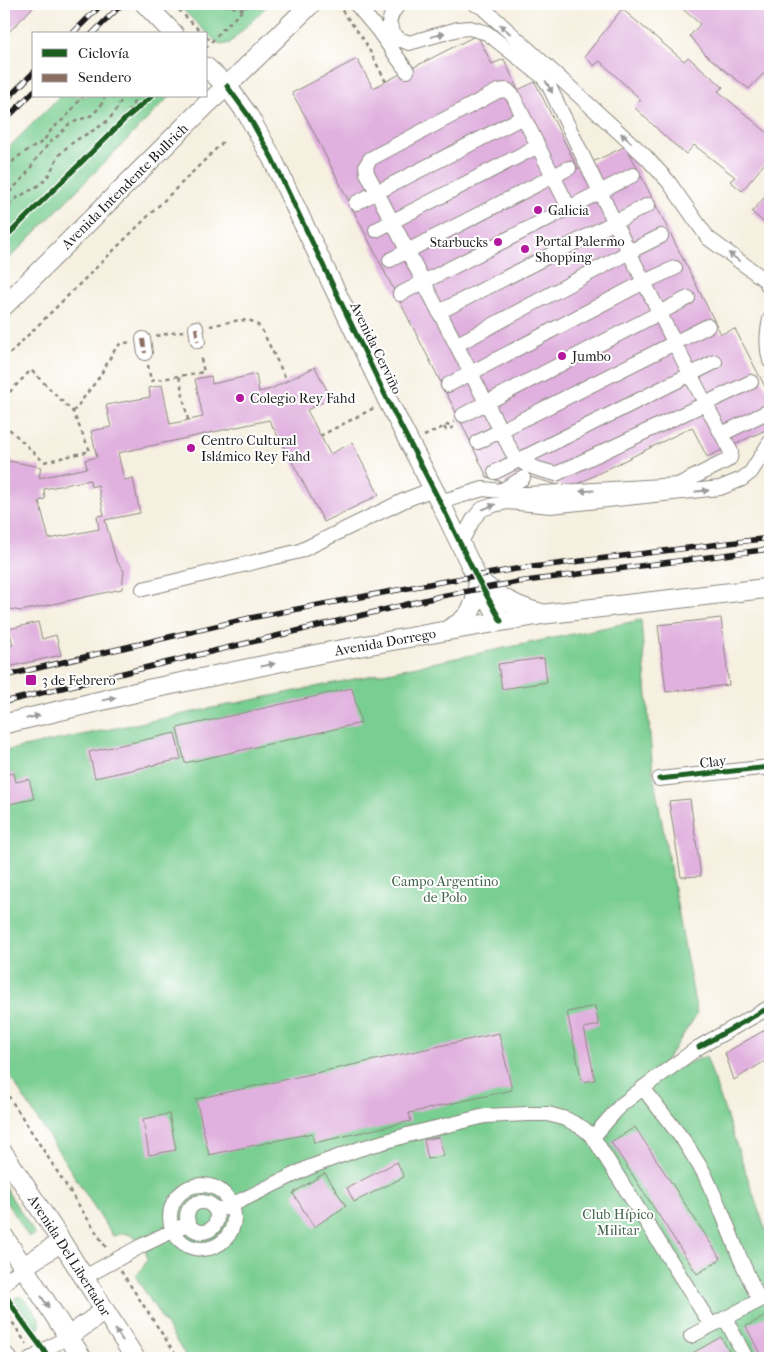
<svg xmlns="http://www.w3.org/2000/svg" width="774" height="1362" font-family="'IM FELL French Canon',serif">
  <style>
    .green { fill: #79ce91; stroke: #4a7556 }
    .building { fill: #e0b0de; fill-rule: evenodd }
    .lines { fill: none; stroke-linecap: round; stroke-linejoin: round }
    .minor-casing { stroke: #89867e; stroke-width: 16 }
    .major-casing { stroke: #89867e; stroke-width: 21 }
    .path { stroke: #89867e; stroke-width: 2.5; stroke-dasharray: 4 4; stroke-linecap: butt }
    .minor { stroke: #fff; stroke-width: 14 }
    .major { stroke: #fff; stroke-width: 19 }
    .rail-casing { stroke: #1c1c1c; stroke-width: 5.5 }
    .rail { stroke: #fff; stroke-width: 4; stroke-dasharray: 11; stroke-linecap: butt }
    .quiet { stroke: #8d6e63; stroke-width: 4; stroke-dasharray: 8 4; stroke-linecap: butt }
    .cycleway-casing { stroke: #fff; stroke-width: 8 }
    .cycleway { stroke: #1b5e20; stroke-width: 5 }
    .oneway { fill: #999 }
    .poi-dot { fill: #b5179e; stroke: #fff; stroke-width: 2 }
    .labels { text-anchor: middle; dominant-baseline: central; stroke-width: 4; stroke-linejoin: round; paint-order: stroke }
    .street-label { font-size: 14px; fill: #1c1c1c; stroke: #fff }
    .poi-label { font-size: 14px; fill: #1c1c1c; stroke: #fff; text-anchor: start }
    .park-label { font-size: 14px; fill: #41634b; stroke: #fff }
  </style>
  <rect width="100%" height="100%" fill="#fff"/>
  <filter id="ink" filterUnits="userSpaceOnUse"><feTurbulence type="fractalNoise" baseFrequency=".02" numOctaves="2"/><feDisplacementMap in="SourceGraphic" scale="10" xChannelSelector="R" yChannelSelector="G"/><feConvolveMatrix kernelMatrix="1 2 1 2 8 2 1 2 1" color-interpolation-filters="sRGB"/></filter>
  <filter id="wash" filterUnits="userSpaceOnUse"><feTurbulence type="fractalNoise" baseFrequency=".0096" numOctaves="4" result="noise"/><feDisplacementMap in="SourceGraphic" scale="20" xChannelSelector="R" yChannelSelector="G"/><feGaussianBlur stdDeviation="1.12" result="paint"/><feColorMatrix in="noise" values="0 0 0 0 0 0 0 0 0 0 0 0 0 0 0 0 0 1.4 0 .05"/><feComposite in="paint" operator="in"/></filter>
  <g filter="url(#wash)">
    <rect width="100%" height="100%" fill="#f6f0e0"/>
    <!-- green -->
    <path class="green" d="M177,4H269L230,43L221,45L213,39Z
      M60,96H170L4,264V152Z
      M641,620L653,774L697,1014L656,1076L706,1056L770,1243V1358H187L135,1276L142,1269L147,1260L146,1252L137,1238L125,1233L113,1236L4,1067V751Z
      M4,1186L35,1234L29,1237L4,1199Z
      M19,1296C26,1299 41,1317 40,1325C39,1329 38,1329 35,1332L14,1299Z"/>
    <g id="blocks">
      <!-- building -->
      <path class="building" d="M4,4H36L9,32L4,27Z
        M677,4H770V80L763,74L749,89L728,73L706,55L690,36L700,24Z
        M622,9L684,61L688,57L723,87L718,91L770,135V157L742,191L730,181L735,177L694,145L686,154L670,141L634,107L641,100L600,61L594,66L585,56Z
        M477,35L492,64L504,59L518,90L535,82L578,169L626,146L721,334L735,329L770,396V428L707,457L692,427L569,488L523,475L508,484L487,477L460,420L308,121L292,93L357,59L373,88Z
        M770,191V224L768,226L752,212Z
        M315,367L331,398L307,410L330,454L352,443L379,495L324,522L297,471L269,420L118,453L124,480L133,478L140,513L105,520L116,560L124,571L122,589L21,611L4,608V460L41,467L39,478L87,468L85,460L97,457L91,431L111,427L106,405L150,397L149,388L162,385L170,424L203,417L195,379L211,376L212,384L256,374L259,392L271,389ZM90,480L91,487L98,485L104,515L97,516L99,529L49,539L39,501L45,499L44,489Z
        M721,618L729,685L666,692L658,625Z
        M38,622L42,639L56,635L61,655L4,668V647L13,645L9,629Z
        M544,658L547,682L502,689L498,664Z
        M352,688L361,723L185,763L177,728Z
        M175,733L181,759L95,778L89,752Z
        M14,773L16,782L29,779L34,799L4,805V775Z
        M690,799L701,876L681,877L669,801Z
        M595,1006L599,1025L584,1028L595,1080L582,1082L567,1012Z
        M770,1027V1058L734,1080L725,1053Z
        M499,1033L512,1090L409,1113L411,1121L314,1143L312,1133L209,1155L196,1099Z
        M169,1114L176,1150L149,1155L143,1119Z
        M635,1127L721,1259L697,1274L611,1142Z
        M439,1137L444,1156L428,1159L424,1140Z
        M397,1162L404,1177L354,1202L347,1188Z
        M325,1173L346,1206L314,1227L293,1193Z
        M766,1316L770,1325V1358H762L746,1326Z
        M721,1337L733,1358H691L689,1355Z"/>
    </g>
  </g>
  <g filter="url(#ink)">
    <use href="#blocks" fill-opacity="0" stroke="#89867e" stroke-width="1"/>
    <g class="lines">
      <!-- minor casing -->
      <g class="minor-casing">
        <path id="minor" d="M356,4L377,29L385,33
          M399,4L392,13L389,23L394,34L399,39L409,43L458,29L470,28L487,33L543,77L548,84L629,252L690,374L731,452L730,458L726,461L678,485L528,494L483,489L440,502
          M475,4L482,7L644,155L668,181L708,238L765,280L770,289
          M377,29L407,71
          M356,203L523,117
          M569,208L513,96L507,90L498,91L370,159L366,166L367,173L514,456C526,467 541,470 556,474L751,382
          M376,230L538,146
          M390,260L569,168
          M400,294L633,175
          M439,312L648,205
          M770,319C767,334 766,346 770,361
          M196,328L198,341
          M143,339L145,353
          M456,345L629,252L661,236
          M448,385L644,282L675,268
          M463,415L688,298
          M722,434L765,413
          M478,442L708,326
          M495,472L715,362
          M502,490L523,478
          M460,544L474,518L482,509L494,505L508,502L551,506L720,488L742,479L751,472L770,442
          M143,589L300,551L405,500L433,489
          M659,779L770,767
          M643,1088L684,1141L704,1173L723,1215L740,1258L759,1300
          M593,1137L621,1105L648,1084L699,1047L770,1007
          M170 1217a32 32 0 1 1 64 0a32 32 0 1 1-64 0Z
          M187 1217a15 15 0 1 1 30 0a15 15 0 1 1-30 0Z
          M216,1211L242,1200L310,1167L359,1149L411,1134L485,1116L527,1114H548L566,1119L583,1128L593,1137L711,1325
          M83,1278L141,1246L189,1223
          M4,1284L23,1267
          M725,1318L746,1358
          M691,1336L770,1295
          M4,1352L10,1358
          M31,1358L35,1357L44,1350L68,1337"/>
      </g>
      <!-- major casing -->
      <g class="major-casing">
        <g id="major">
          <path d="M145,4L174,34"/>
          <path d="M206,67L227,86L248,115L272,158L388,401L440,502L478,580L501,621"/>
          <path id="s1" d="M4,306L206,105L227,86L311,4"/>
          <path d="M483,584C500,598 519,608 540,613"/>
          <path d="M451,628C471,618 478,602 478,580"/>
          <path id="s2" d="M4,724L150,689L323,653L445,631L545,614L770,588"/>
          <path id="s3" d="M4,1154L54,1230L135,1358"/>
          <path d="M4,1237L82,1358"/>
          <path d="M23,1267L61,1242"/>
          <path d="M68,1337L104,1311"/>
        </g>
      </g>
      <!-- path -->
      <path class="path" d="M173,4L203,34
        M216,4L244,9
        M337,4L364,40L386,82
        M206,37L212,42
        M206,48L222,30L249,4
        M125,119L137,96
        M4,176L14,160L23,153L39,144L44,140L52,129L65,118L83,96
        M4,198L25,176L37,158L50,142L59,135L69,124L92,115L97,110L101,105L105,96
        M4,211C8,207 10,203 14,200C24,193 35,189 44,181C53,172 54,158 65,149C89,127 109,132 123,96
        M210,326C221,324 241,318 251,321C257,323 260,327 263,332L287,381
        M156,336L183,331
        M4,359L225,140
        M148,365L151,381L179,376
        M4,398L31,370L73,412L90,451L44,462L4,424
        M73,412L100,376L114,351L120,344L131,342
        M188,420L179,376L204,372L200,355
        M444,427L446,430L457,426
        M320,436L374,408
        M424,436L454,422
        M4,1089L107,1249
        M121,1271L178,1358
        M4,1309L27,1345"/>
      <!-- minor -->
      <use href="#minor" class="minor"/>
      <!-- major -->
      <use href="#major" class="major"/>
      <!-- rail casing -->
      <g class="rail-casing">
        <path id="rail" d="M72,34L102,4
          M92,34L122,4
          M4,102L34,72
          M4,121L34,91
          M4,676L250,618L440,582L516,569L770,538
          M4,702L441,596L518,582L770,549"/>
      </g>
      <!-- rail -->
      <use href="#rail" class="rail"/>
      <!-- quiet -->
      <path class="quiet" d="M196,328L198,341
        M143,339L145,353"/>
      <!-- cycleway casing -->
      <g class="cycleway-casing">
        <path id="cycleway" d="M227,86L248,115L272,158L388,401L440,502L478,580L501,621
          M4,239L125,119L152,96
          M659,779L770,767
          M699,1047L770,1007
          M4,1291C16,1316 34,1336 49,1358"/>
      </g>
      <!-- cycleway -->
      <use href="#cycleway" class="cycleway"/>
    </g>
    <!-- one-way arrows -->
    <defs><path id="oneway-solid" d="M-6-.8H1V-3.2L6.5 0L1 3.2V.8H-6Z" transform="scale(1.25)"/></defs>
    <g class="oneway">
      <use href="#oneway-solid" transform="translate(505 29) rotate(-138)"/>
      <use href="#oneway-solid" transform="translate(438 35) rotate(-16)"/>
      <use href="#oneway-solid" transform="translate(549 87) rotate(61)"/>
      <use href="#oneway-solid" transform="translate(626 138) rotate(-138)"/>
      <use href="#oneway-solid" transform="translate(734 257) rotate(-143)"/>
      <use href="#oneway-solid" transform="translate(587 491) rotate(177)"/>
      <use href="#oneway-solid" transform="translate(702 491) rotate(-6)"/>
      <use href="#oneway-solid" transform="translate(489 507) rotate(-21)"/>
      <use href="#oneway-solid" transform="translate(268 665) rotate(-12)"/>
      <use href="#oneway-solid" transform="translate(109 699) rotate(-13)"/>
      <use href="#oneway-solid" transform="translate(33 717) rotate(-13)"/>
      <use href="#oneway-solid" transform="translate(45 1302) rotate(57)"/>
      <use href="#oneway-solid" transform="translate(119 1335) rotate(-123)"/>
    </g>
  </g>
  <!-- markers -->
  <g class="poi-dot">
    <circle cx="538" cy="210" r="5"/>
    <circle cx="498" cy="242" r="5"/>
    <circle cx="525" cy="249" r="5"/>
    <circle cx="562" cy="356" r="5"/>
    <circle cx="240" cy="398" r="5"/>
    <circle cx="191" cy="448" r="5"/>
    <rect x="25" y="674" width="12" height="12" rx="2.5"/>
  </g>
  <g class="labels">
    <!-- street labels -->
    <g class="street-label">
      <text stroke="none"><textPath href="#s1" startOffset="170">Avenida Intendente Bullrich</textPath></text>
      <text transform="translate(376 348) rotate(64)">Avenida Cerviño</text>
      <text stroke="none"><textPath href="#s2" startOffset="390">Avenida Dorrego</textPath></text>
      <text transform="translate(713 762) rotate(-7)">Clay</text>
      <text stroke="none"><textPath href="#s3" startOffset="121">Avenida Del Libertador</textPath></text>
    </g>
    <!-- poi labels -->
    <g class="poi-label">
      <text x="548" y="210">Galicia</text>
      <text x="535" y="241">Portal Palermo<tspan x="535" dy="16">Shopping</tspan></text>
      <text x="488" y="242" text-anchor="end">Starbucks</text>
      <text x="572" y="356">Jumbo</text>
      <text x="250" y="398">Colegio Rey Fahd</text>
      <text x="201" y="440">Centro Cultural<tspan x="201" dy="16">Islámico Rey Fahd</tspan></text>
      <text x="42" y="680">3 de Febrero</text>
    </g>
    <!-- park labels -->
    <g class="park-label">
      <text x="445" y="881">Campo Argentino<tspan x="445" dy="16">de Polo</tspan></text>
      <text x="618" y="1214">Club Hípico<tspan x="618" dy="16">Militar</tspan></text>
    </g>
  </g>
  <!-- margin -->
  <rect width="774" height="1362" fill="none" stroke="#fff" stroke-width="20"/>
  <!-- legend -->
  <rect x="32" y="32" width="175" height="65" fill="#ffffff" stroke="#a4a4a4"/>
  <rect x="42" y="49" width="25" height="8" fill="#1b5e20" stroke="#a4a4a4"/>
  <text x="78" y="58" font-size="15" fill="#1c1c1c">Ciclovía</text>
  <rect x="42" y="74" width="25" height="8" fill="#8d6e63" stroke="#a4a4a4"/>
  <text x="78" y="82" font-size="15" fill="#1c1c1c">Sendero</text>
</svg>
